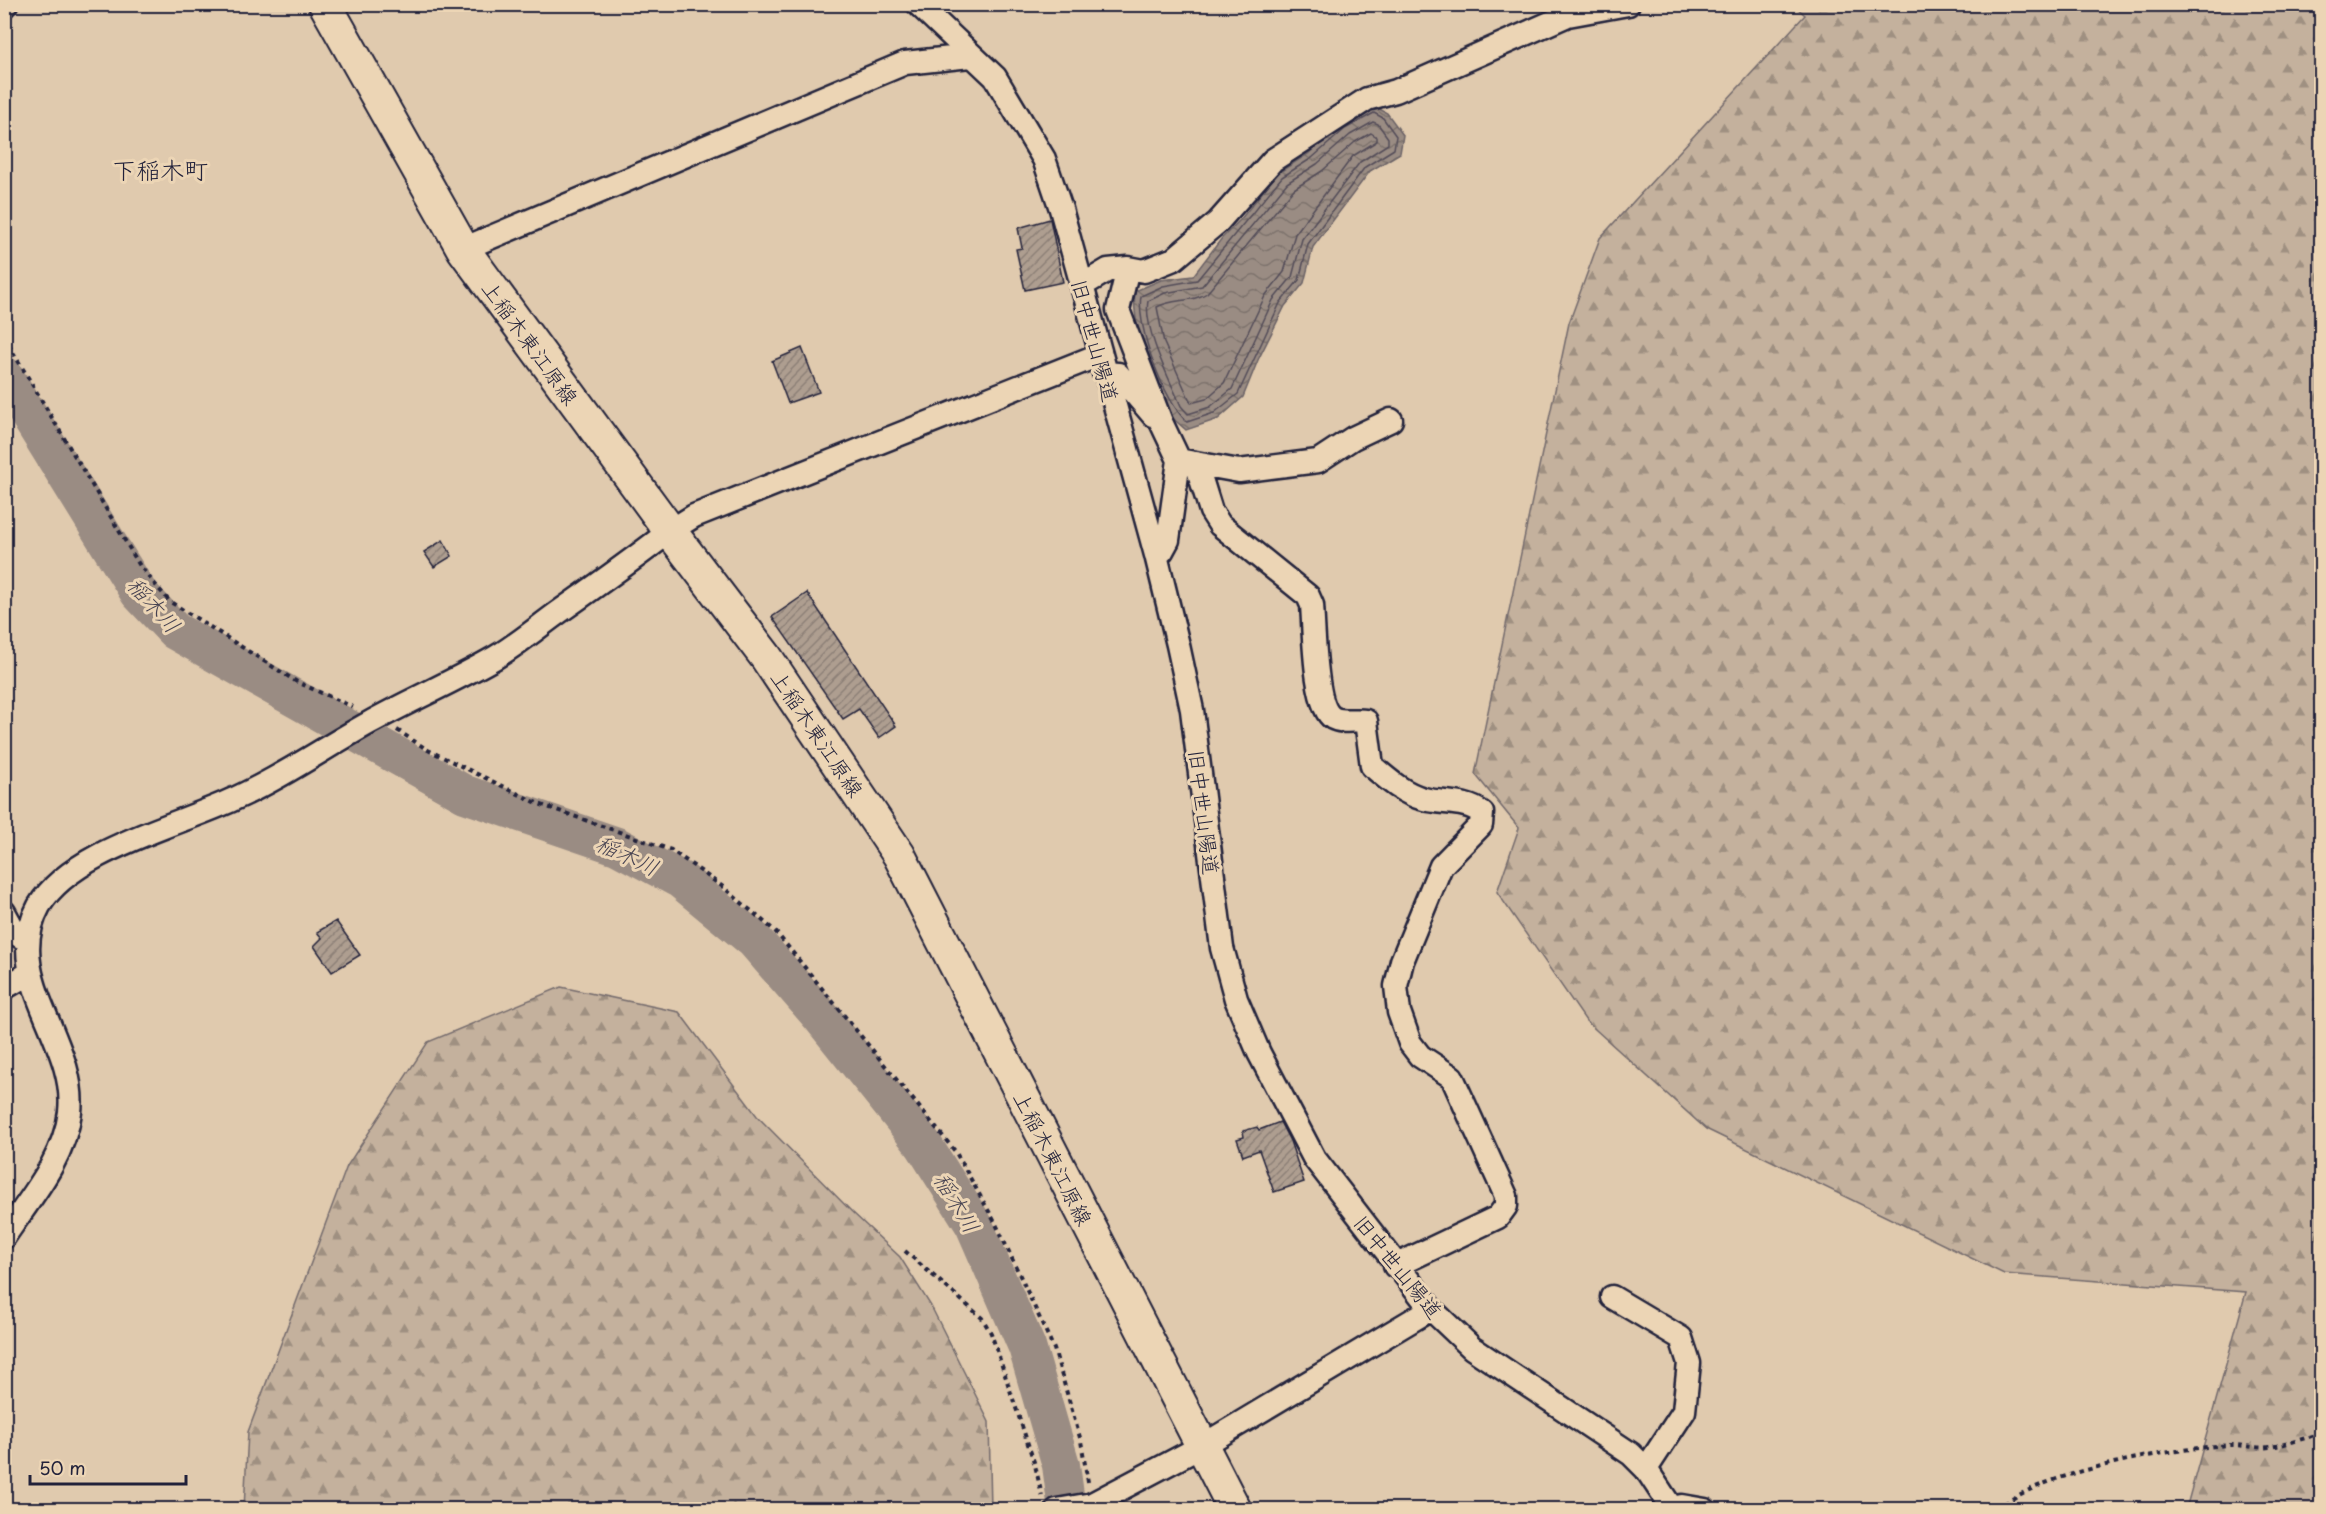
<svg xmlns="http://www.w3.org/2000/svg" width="2326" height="1514" font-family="'Playpen Sans','Klee One',sans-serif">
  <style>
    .forest { fill: url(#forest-firs); stroke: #736a6c; stroke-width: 1.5 }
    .water { fill: url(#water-waves); stroke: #6a6266; stroke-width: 1.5 }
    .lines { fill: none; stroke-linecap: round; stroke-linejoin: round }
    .shore { stroke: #524c58; stroke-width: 1.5 }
    .river { stroke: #9a8c83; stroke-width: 38 }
    .building { fill: url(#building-hatch); stroke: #22223b; stroke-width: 1.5 }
    .street-casing { stroke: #22223b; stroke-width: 27 }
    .secondary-casing { stroke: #22223b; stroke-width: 36 }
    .path { stroke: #22223b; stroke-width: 4; stroke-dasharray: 4.5 4.5; stroke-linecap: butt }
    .street { stroke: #ecd5b5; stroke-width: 22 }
    .secondary { stroke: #ecd5b5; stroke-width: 32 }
    .labels { text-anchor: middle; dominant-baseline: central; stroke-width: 6; stroke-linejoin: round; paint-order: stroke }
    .street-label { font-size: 21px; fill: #22223b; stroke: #ecd5b5 }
    .water-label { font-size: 22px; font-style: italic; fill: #464251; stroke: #ecd5b5 }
    .quarter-label { font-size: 24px; fill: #22223b; stroke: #ecd5b5 }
  </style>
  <defs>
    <pattern id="forest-firs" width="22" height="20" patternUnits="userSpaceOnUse" patternTransform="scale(1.5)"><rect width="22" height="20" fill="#c4b19d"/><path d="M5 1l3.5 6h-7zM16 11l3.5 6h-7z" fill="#9f9081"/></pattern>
    <pattern id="water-waves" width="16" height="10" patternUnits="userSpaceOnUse" patternTransform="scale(1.5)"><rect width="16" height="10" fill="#9a8c83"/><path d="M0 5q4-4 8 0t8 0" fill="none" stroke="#7d726c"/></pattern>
    <pattern id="building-hatch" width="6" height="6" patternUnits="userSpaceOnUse" patternTransform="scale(1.5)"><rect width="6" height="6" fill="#ae9e90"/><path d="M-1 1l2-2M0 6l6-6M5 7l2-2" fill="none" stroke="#8d8077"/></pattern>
  </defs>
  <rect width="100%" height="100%" fill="#e0caae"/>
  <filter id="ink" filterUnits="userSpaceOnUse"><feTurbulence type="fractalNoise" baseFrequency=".0167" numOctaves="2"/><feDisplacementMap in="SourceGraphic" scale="12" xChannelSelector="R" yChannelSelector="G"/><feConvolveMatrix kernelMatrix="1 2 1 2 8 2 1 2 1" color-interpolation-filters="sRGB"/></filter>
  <g filter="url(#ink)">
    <!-- forest -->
    <path class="forest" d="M1794,5H2321V1509H2186L2246,1292L2004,1274L1706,1129L1586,1021L1497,892L1519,828L1475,774L1569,323L1600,238L1805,15Z
      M561,987L679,1012L757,1116L852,1212L900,1257L931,1306L989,1422L991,1509H244L248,1432L347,1166L428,1042Z"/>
    <!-- water -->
    <path class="water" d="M1374,106L1387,113L1403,135L1400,153L1370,171L1313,247L1304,283L1285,306L1258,360L1243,397L1218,419L1186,430C1181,425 1173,420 1169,413C1152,386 1131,322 1135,291L1161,280L1193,276L1222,238L1240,220L1278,173L1308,154L1342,124Z"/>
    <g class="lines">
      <!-- shore -->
      <path class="shore" d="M1374,113L1383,118L1396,136L1394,149L1365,167L1308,244L1299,280L1280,303L1238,394L1214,413L1187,422C1164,401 1136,327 1141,296L1163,286L1197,280L1282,177L1312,158L1345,129Z
        M1373,122L1378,124L1388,138V144L1360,162L1302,239L1292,277L1273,300L1232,389L1210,407L1188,414L1181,406C1170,380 1143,329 1148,301L1165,293L1202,286L1287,183L1317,164L1350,135Z
        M1371,133L1377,137V141L1353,156L1295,234L1284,272L1265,296L1224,383L1206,399L1191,403L1164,343L1157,307C1173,298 1192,303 1207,293L1294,189L1322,171L1355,142Z"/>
      <!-- river -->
      <path class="river" d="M4,375L139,593L175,631L465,794L617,846L681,880L754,940L822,1018L923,1144L974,1225L1027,1347L1061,1465L1067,1510"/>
    </g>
    <!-- building -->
    <path class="building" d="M1050,219L1063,282L1025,290L1016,249L1022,248L1018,228Z
      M802,348L819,392L788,403L772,361Z
      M443,540L452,556L434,567L424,552Z
      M807,593L896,726L879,738L859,709L843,719L772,617Z
      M336,921L360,955L332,972L314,946L322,938L317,932Z
      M1280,1122L1290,1141L1304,1182L1274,1192L1259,1150L1243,1156L1237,1139L1244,1137L1243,1131L1257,1127L1259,1130Z"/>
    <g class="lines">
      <!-- street casing -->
      <g class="street-casing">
        <path id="street" d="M918,4L995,77L1044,159L1061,209L1156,555L1178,645L1192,710L1222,948L1236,999L1259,1053L1314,1158L1431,1309L1472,1348L1631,1454L1646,1469L1673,1510
          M4,6L6,4
          M463,249L905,63L970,56
          M1128,268L1118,310L1161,422L1179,460L1168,540L1162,551L1156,555
          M1083,285L1108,270L1128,268L1144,271L1174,259L1218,222L1273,160L1367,99L1396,91L1568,15L1628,4
          M1104,373L1118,374L1153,415
          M1184,461L1239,471L1318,461L1353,438L1391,420
          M1196,463L1211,511L1220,525L1308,596L1312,605C1314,627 1314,707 1333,718C1342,723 1356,719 1366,721L1372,766C1387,779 1404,794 1424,799C1443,804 1466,800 1482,813L1481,825L1441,866L1402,961L1396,986L1399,1012L1410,1043L1420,1056L1452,1077L1506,1196V1206L1498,1217L1395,1266
          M4,912L16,934L28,941
          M4,988L28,974
          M4,1237C30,1198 64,1160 70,1112C78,1041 0,977 39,906C72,850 177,826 234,799C281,778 324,748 369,723C410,700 455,681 496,657C518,644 538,627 559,612C596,586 634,559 670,531L694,516L1099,355
          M1612,1297L1681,1338L1689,1363L1684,1411L1646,1469
          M1672,1508L1682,1506L1705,1510
          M1057,1510L1092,1504L1202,1446L1431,1309"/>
      </g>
      <!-- secondary casing -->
      <g class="secondary-casing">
        <path id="secondary" d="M325,4L463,249L670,531L766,657L899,855L1235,1510"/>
      </g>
      <!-- path -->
      <path class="path" d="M4,337L140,566L169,601L297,682L353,707
        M4,424L11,420
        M397,730L428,750L539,804L671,850L723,887L775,931L955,1151L996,1224L1054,1349L1081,1441L1088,1482
        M905,1251L982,1318L991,1333L1035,1465L1042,1496
        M1998,1510C2033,1473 2179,1447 2232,1445C2244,1445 2257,1449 2269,1447C2286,1445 2304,1438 2322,1433"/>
      <!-- street -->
      <use href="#street" class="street"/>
      <!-- secondary -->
      <use href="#secondary" class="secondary"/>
    </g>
  </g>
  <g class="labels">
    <!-- street labels -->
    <g class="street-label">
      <text transform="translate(1096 340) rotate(75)">旧中世山陽道</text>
      <text transform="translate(531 342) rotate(54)">上稲木東江原線</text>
      <text transform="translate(818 733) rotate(56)">上稲木東江原線</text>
      <text transform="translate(1205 812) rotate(83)">旧中世山陽道</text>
      <text transform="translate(1054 1158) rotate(63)">上稲木東江原線</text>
      <text transform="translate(1399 1266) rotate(51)">旧中世山陽道</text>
    </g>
    <!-- water labels -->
    <g class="water-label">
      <text transform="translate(155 604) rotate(48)">稲木川</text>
      <text transform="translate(628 854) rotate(25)">稲木川</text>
      <text transform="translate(958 1202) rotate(59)">稲木川</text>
    </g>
    <!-- quarter labels -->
    <g class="quarter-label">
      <text x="160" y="169">下稲木町</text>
    </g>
  </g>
  <!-- margin -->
  <rect width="2326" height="1514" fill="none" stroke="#ecd5b5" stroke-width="24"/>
  <rect x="12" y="12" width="2302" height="1490" fill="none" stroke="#22223b" stroke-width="2" filter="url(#ink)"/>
  <!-- scale -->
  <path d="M30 1475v9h156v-9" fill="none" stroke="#22223b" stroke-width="3"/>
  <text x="39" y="1475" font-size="18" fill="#22223b" stroke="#ecd5b5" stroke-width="4.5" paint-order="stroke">50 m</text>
</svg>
